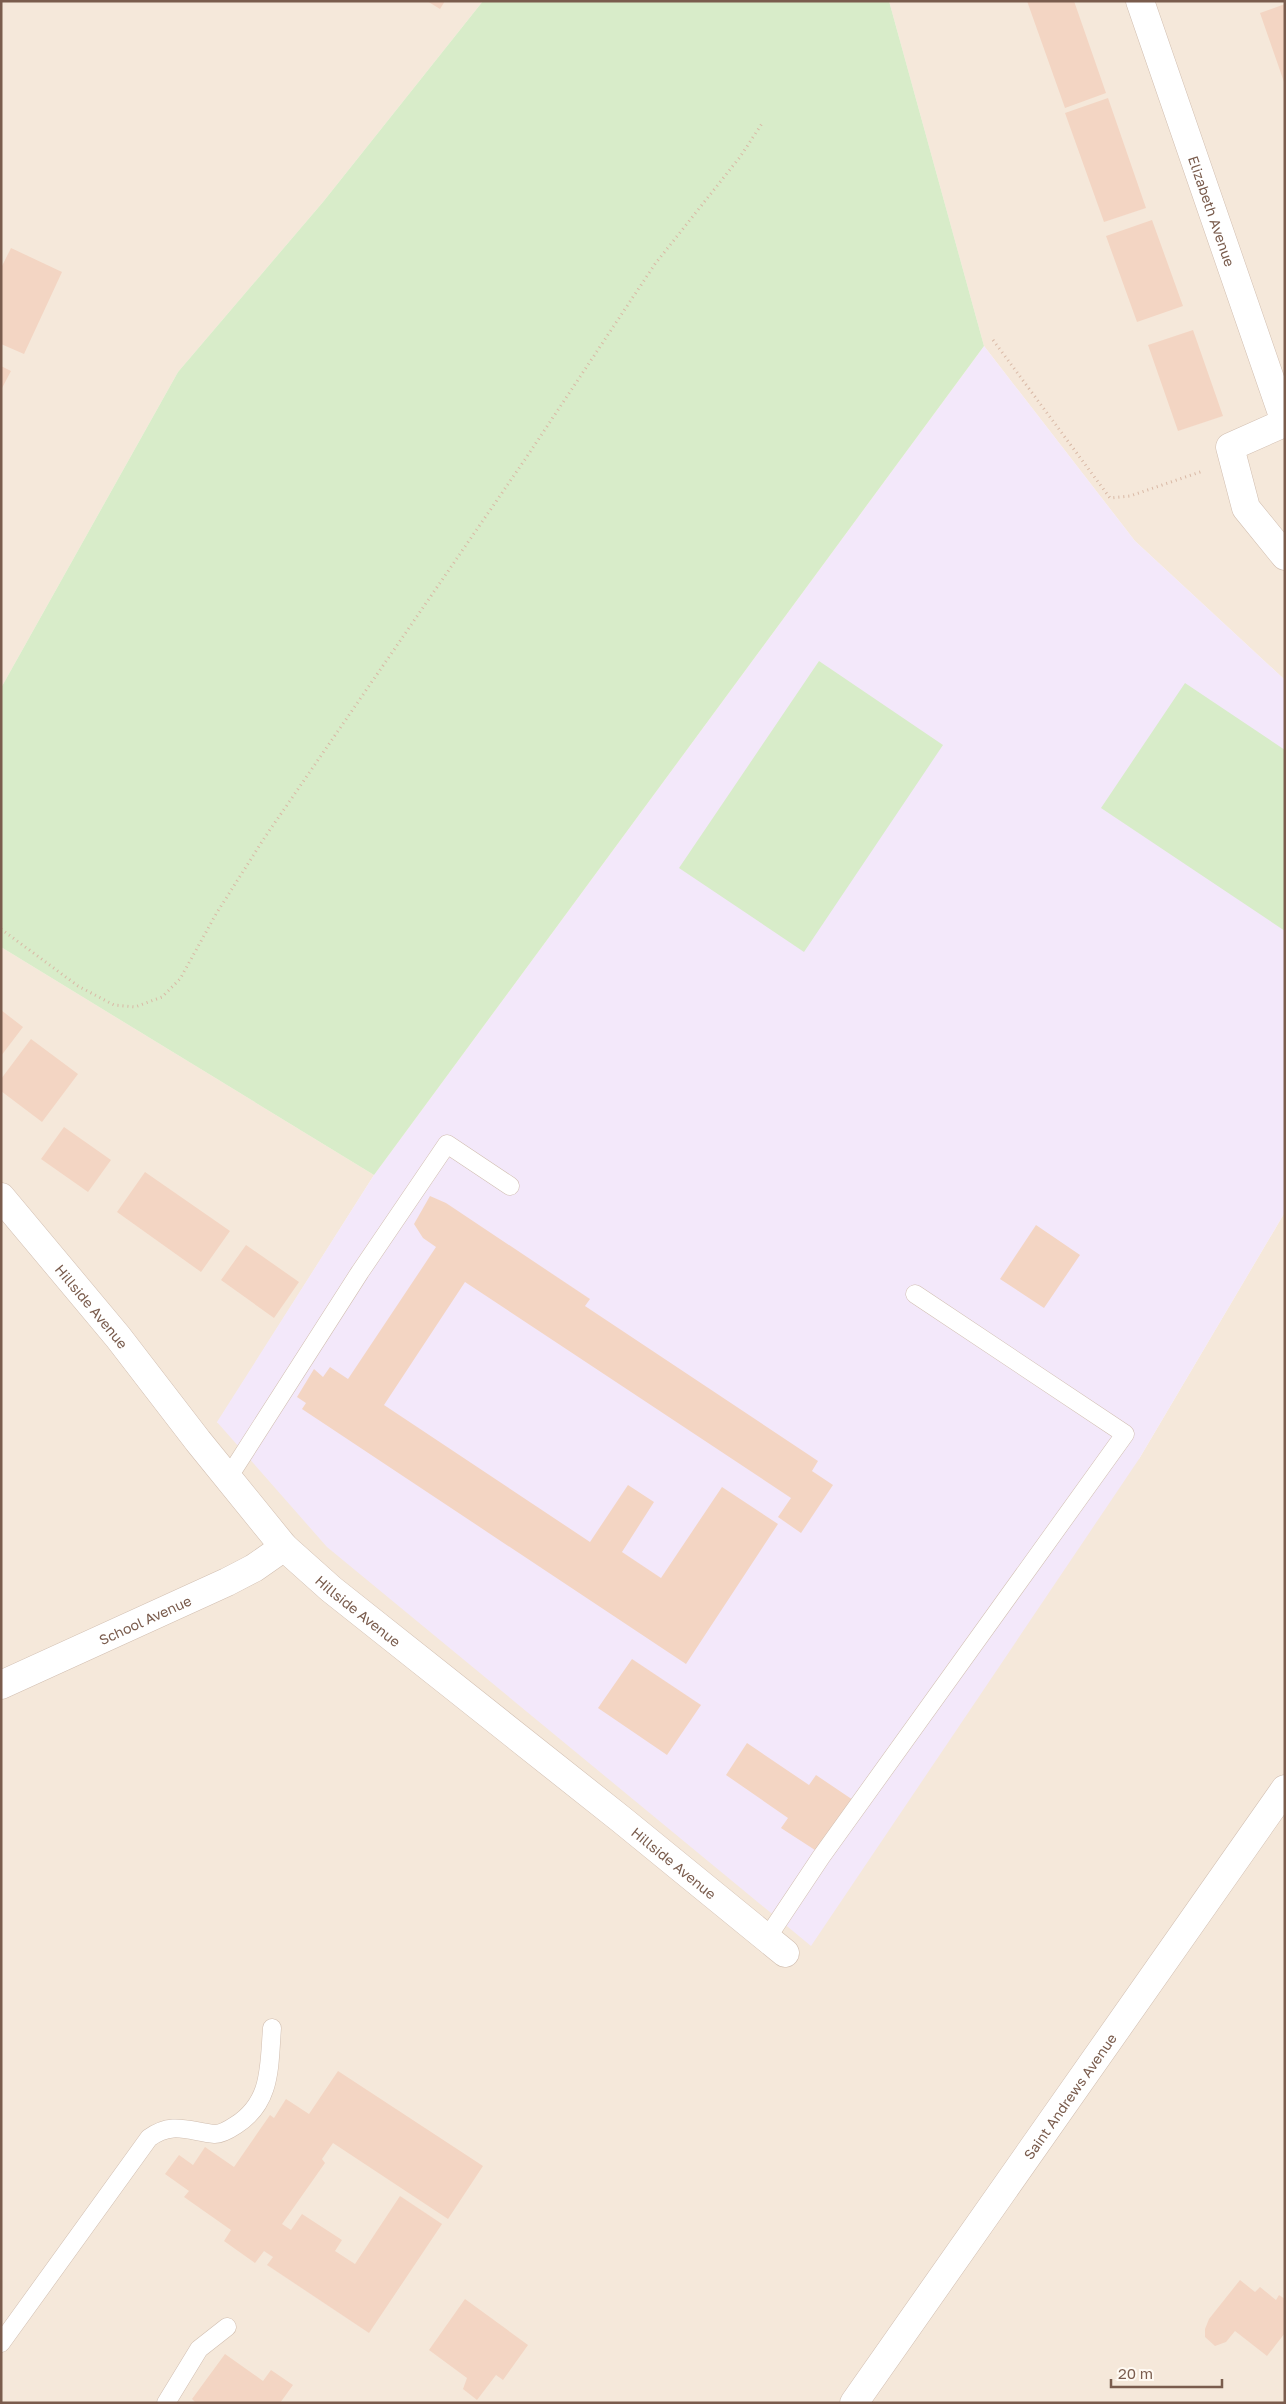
<svg xmlns="http://www.w3.org/2000/svg" width="1286" height="2404" font-family="'Golos Text',sans-serif">
  <style>
    .residential { fill: #f5e8da }
    .education { fill: #f3e8fa }
    .garden { fill: #d8ecc9 }
    .building { fill: #f3d5c3 }
    .lines { fill: none; stroke-linecap: round; stroke-linejoin: round }
    .service-casing { stroke: #d1beb0; stroke-width: 19 }
    .minor-casing { stroke: #d1beb0; stroke-width: 29 }
    .path { stroke: #d9b8a5; stroke-width: 3; stroke-dasharray: 1 4; stroke-linecap: butt }
    .service { stroke: #fff; stroke-width: 18 }
    .minor { stroke: #fff; stroke-width: 28 }
    .labels { text-anchor: middle; dominant-baseline: central; stroke-width: 4; stroke-linejoin: round; paint-order: stroke }
    .street-label { font-size: 14px; fill: #7a5c4d; stroke: #fffaf3 }
  </style>
  <rect width="100%" height="100%" fill="#fdf6ec"/>
  <!-- residential -->
  <path class="residential" d="M1,1H483L323,202L178,372L1,688Z
    M889,1H1285V680L1135,541L984,346Z
    M1,947L374,1175L217,1423L1139,1459L1285,1212V2403H1Z"/>
  <!-- education -->
  <path class="education" d="M984,346L1135,541L1285,680V1212L1139,1459L811,1946L327,1547L217,1422L374,1175Z"/>
  <!-- garden -->
  <path class="garden" d="M483,1H889L984,346L374,1175L1,947V688L178,372L323,202Z
    M819,661L943,745L804,952L679,868Z
    M1185,683L1285,750V931L1101,808Z"/>
  <!-- building -->
  <path class="building" d="M427,1H445L440,9Z
    M1027,1H1074L1106,93L1065,108Z
    M1285,4V82H1284L1260,13Z
    M1108,98L1146,208L1104,222L1065,113Z
    M1152,220L1183,306L1137,322L1106,236Z
    M11,248L62,272L24,354L1,344V268Z
    M1193,330L1223,416L1178,431L1148,345Z
    M1,366L11,371L1,390Z
    M1,1010L23,1027L1,1056Z
    M31,1039L78,1074L42,1122L1,1091V1079Z
    M64,1127L111,1160L88,1192L41,1159Z
    M145,1172L230,1231L201,1272L117,1212Z
    M430,1196L446,1203L590,1299L585,1306L818,1461L812,1471L833,1485L801,1533L778,1517L791,1498L465,1282L384,1405L590,1542L628,1485L654,1502L622,1552L661,1578L722,1487L778,1524L686,1664L302,1409L306,1403L297,1397L314,1369L323,1377L330,1367L348,1379L436,1247L423,1238L414,1224Z
    M1036,1225L1080,1255L1044,1308L1000,1279Z
    M246,1245L299,1282L274,1318L221,1280Z
    M632,1659L701,1705L667,1755L598,1708Z
    M747,1743L809,1785L816,1775L853,1800L818,1852L781,1828L788,1818L726,1775Z
    M338,2071L483,2166L448,2219L333,2143L322,2159L325,2163L282,2224L291,2230L302,2214L342,2240L335,2251L355,2264L400,2196L442,2224L369,2333L267,2265L273,2257L264,2251L255,2263L224,2241L231,2230L184,2197L189,2191L165,2174L179,2155L193,2165L205,2147L234,2167L270,2115L274,2118L286,2099L309,2114Z
    M1240,2280L1255,2292L1260,2287L1276,2300L1279,2295L1285,2299V2333L1267,2356L1235,2331L1226,2342L1215,2346L1205,2337V2329L1209,2319Z
    M465,2299L528,2345L503,2380L496,2375L477,2400L463,2389L467,2378L429,2350Z
    M225,2354L263,2381L271,2370L293,2385L280,2403H196L192,2399Z"/>
  <g class="lines">
    <!-- service casing -->
    <g class="service-casing">
      <path id="service" d="M228,1478L360,1272L447,1144L510,1186
        M767,1938L821,1857L1125,1434L915,1294
        M1,2343L149,2138C172,2121 188,2131 215,2134C222,2134 230,2129 236,2125C272,2102 269,2066 272,2028
        M166,2403L199,2349L227,2327"/>
    </g>
    <!-- minor casing -->
    <g class="minor-casing">
      <g id="minor">
        <path id="s1" d="M1140,1L1285,422"/>
        <path d="M1284,423L1230,447L1246,508L1285,556"/>
        <path id="s2" d="M1,1197L118,1337L198,1441L284,1547L331,1589L622,1820L785,1953"/>
        <path id="s3" d="M1,1685L227,1582L254,1568L284,1547"/>
        <path id="s4" d="M854,2403L1285,1789"/>
      </g>
    </g>
    <!-- path -->
    <path class="path" d="M993,340L1110,498L1130,496L1203,471
      M1,929L78,986L114,1005L135,1007L162,997L180,979L216,914L265,837L526,458L655,264L740,157L763,122"/>
    <!-- service -->
    <use href="#service" class="service"/>
    <!-- minor -->
    <use href="#minor" class="minor"/>
  </g>
  <g class="labels">
    <!-- street labels -->
    <g class="street-label">
      <text stroke="none"><textPath href="#s1" startOffset="222">Elizabeth Avenue</textPath></text>
      <text stroke="none"><textPath href="#s2" startOffset="142">Hillside Avenue</textPath></text>
      <text stroke="none"><textPath href="#s2" startOffset="548">Hillside Avenue</textPath></text>
      <text stroke="none"><textPath href="#s3" startOffset="158">School Avenue</textPath></text>
      <text stroke="none"><textPath href="#s2" startOffset="952">Hillside Avenue</textPath></text>
      <text stroke="none"><textPath href="#s4" startOffset="375">Saint Andrews Avenue</textPath></text>
    </g>
  </g>
  <!-- border -->
  <rect width="1286" height="2404" fill="none" stroke="#7a5c4d" stroke-width="5"/>
  <!-- scale -->
  <path d="M1111 2379v8h111v-8" fill="none" stroke="#7a5c4d" stroke-width="2.5"/>
  <text x="1118" y="2379" font-size="15" fill="#7a5c4d" stroke="#fffaf3" stroke-width="4" paint-order="stroke">20 m</text>
</svg>
